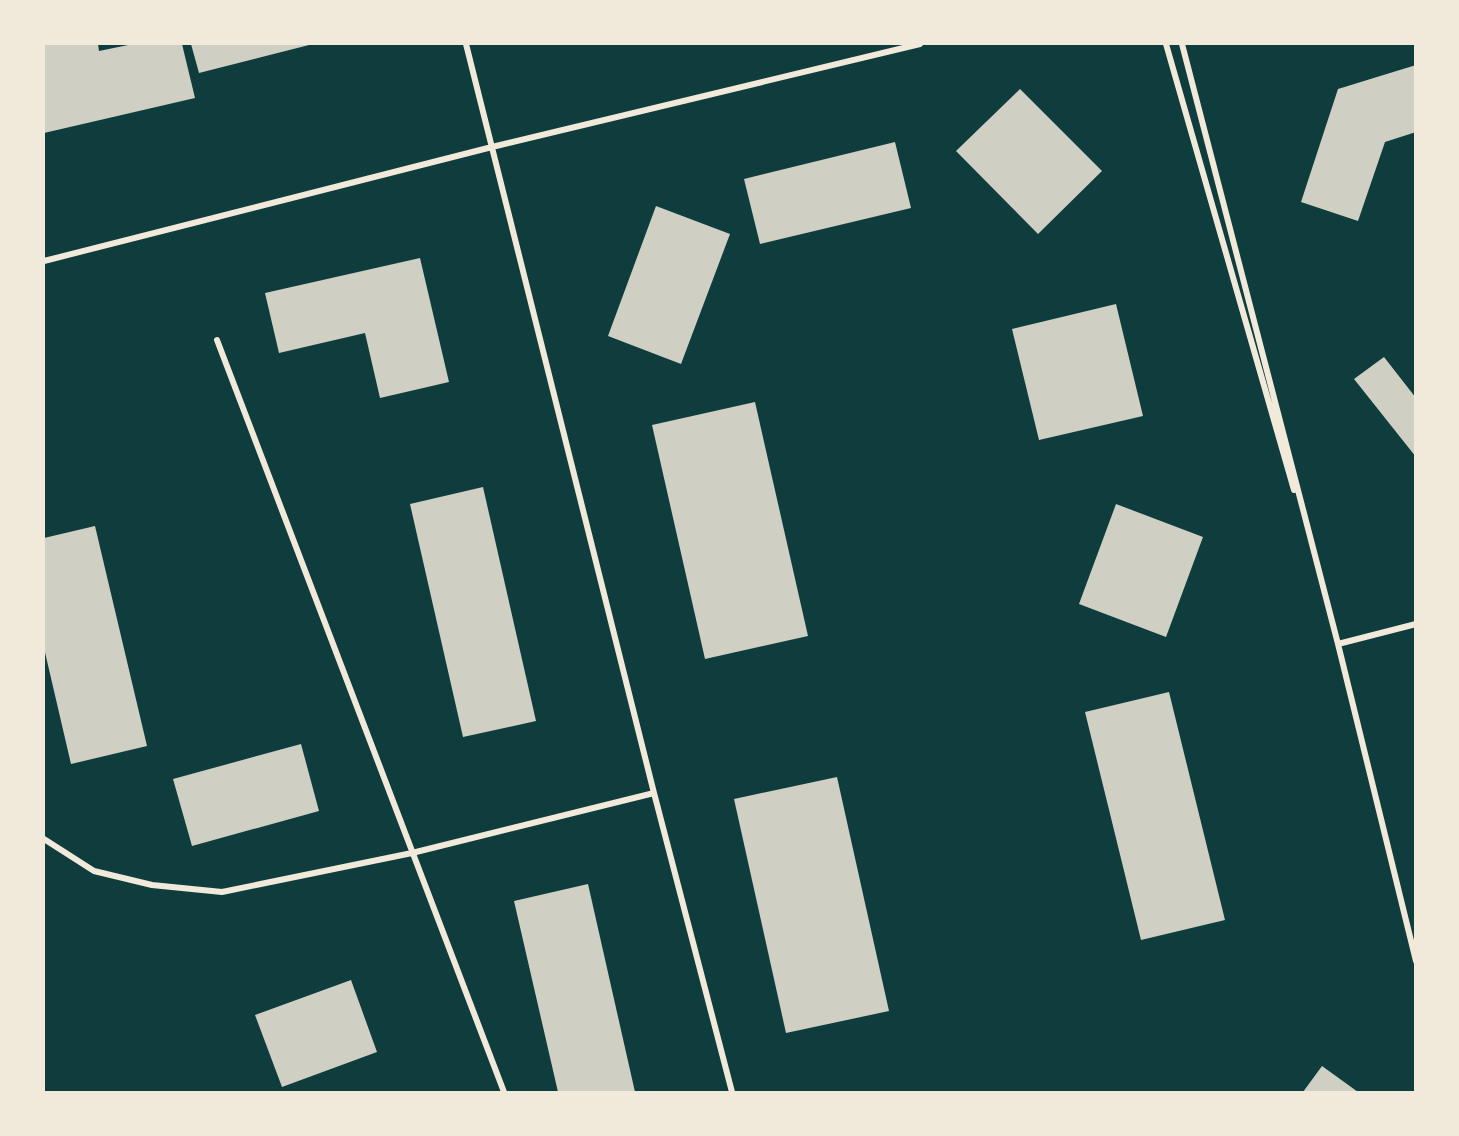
<svg xmlns="http://www.w3.org/2000/svg" width="1459" height="1136" font-family="Inter,sans-serif">
  <style>
    .building { fill: #cfcfc3 }
    .lines { fill: none; stroke-linecap: round; stroke-linejoin: round }
    .minor { stroke: #f1e9da; stroke-width: 6 }
  </style>
  <rect width="100%" height="100%" fill="#0f3d3e"/>
  <!-- building -->
  <path class="building" d="M44,44H98L99,51L133,44H182L195,98L44,133Z
    M191,44H313L199,73Z
    M1416,65V132L1385,142L1358,221L1301,202L1338,89Z
    M1020,89L1102,171L1038,234L956,151Z
    M895,142L911,208L760,244L744,179Z
    M656,206L730,234L681,364L608,336Z
    M420,258L449,382L380,398L365,333L279,353L265,293Z
    M1116,304L1143,416L1039,440L1012,329Z
    M1384,357L1416,398V457L1354,379Z
    M755,402L808,636L705,659L652,425Z
    M483,487L536,721L463,737L410,504Z
    M1116,504L1203,537L1166,637L1079,604Z
    M95,526L147,746L71,764L44,648V538Z
    M1169,692L1225,920L1141,940L1085,712Z
    M301,744L319,811L192,846L173,779Z
    M837,777L889,1011L786,1033L734,799Z
    M588,884L635,1092H558L514,901Z
    M351,980L377,1052L282,1087L255,1015Z
    M1322,1066L1358,1092H1303Z"/>
  <g class="lines">
    <!-- minor -->
    <path class="minor" d="M466,44L654,793L732,1092
      M1166,44L1294,490
      M1182,44L1338,644L1416,961
      M44,261L492,147L920,44
      M217,340L504,1092
      M1338,644L1416,624
      M44,839L94,871L152,885L222,892L412,853L654,793"/>
  </g>
  <!-- border -->
  <rect width="1459" height="1136" fill="none" stroke="#f1e9da" stroke-width="90"/>
</svg>
